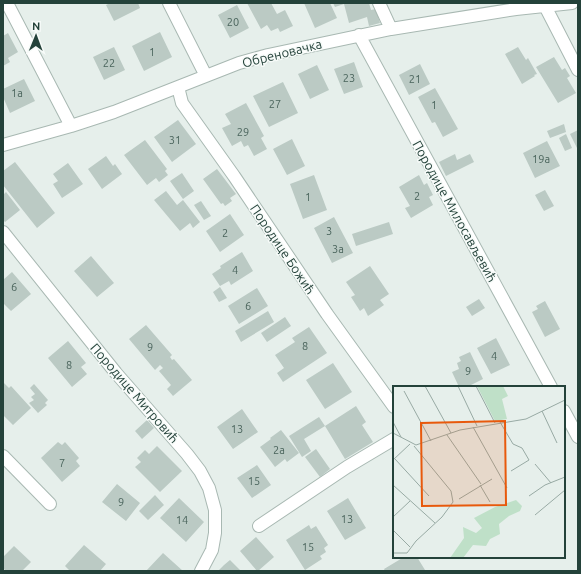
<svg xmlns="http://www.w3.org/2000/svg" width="581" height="574" font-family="Ubuntu,sans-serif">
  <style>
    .building { fill: #bbcac4 }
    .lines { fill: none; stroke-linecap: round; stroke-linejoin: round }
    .minor-casing { stroke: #a8b8b2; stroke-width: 14 }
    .minor { stroke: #fff; stroke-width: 12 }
    .labels { text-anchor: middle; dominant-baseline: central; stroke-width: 3; stroke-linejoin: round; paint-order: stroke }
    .number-label { font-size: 11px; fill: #4a645c }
    .street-label { font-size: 13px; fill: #24423a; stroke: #f7fbf9 }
    .inset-road { fill: none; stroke: #98aaa4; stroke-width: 1 }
    .view { fill: #e8590c; fill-opacity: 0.15; stroke: #e8590c; stroke-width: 2 }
    .inset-edge { fill: none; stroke: #24423a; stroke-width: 2 }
  </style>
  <rect width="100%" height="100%" fill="#e6efeb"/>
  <!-- building -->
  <path class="building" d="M107,3H138L140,8L114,21L106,5L108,4Z
    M247,3H271L277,14L285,10L293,26L280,32L278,28L271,31L267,25L261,29Z
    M304,3H330L337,18L315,28Z
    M333,3H369L371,10L376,9L380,23L369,26L367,17L349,23L344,4L335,7Z
    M237,5L249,28L230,38L218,15Z
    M160,32L172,57L144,71L132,46Z
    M8,33L18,52L8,58L10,62L3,66V36Z
    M114,47L125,70L104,80L93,57Z
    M518,47L526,60L528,58L537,74L534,75L535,76L522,84L505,54Z
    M554,57L562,70L565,68L570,76L567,78L576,93L558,103L536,67Z
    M354,62L363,87L344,94L334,69Z
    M420,64L430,84L409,95L399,75Z
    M317,65L329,90L310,99L298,74Z
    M24,79L35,101L10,113L3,97V89Z
    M283,82L298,113L269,127L253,96Z
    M435,88L458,129L443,137L435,122L432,123L418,97Z
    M246,103L264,136L261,138L267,149L254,156L248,145L244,147L241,141L232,146L222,128L231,124L225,114Z
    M178,120L196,144L172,162L154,137Z
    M564,124L566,132L550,138L547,131Z
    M578,130V150L570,134Z
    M566,134L572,148L565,151L559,138Z
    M292,139L305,166L287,175L273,149Z
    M145,140L167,169L165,171L168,175L159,182L156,178L147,185L124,155Z
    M547,141L560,166L535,178L523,153Z
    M455,154L457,160L470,154L474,162L446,176L439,162Z
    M106,156L113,166L115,164L122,174L102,189L88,169Z
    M15,162L55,213L37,228L3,185V171Z
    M68,163L83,184L62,198L53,184L58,181L53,174Z
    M217,169L236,194L230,198L232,201L225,206L223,203L221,204L203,179Z
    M182,173L194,191L183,199L170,181Z
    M314,175L327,210L303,219L290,184Z
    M419,175L424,185L427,183L433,195L429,197L433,205L411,218L405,208L410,206L399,187Z
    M545,190L554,206L544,211L535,195Z
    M166,191L177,205L183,200L200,222L193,228L190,223L180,231L154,200Z
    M6,192L20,210L5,222L3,220V195Z
    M201,201L211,216L204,220L194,205Z
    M230,214L244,235L220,252L206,231Z
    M334,217L353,253L332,263L314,228Z
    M389,222L393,234L356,246L352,234Z
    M242,252L253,271L231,285L229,281L220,286L212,274L221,268L220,266Z
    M91,256L114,283L97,297L74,271Z
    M370,266L389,294L380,300L384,305L368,316L364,308L360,311L351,297L355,295L346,282Z
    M12,272L31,294L11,311L3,303V280Z
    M220,287L227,298L219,302L213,292Z
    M257,288L268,306L239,324L228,306Z
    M479,299L485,308L472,316L466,307Z
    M545,301L560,329L545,337L532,312L538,309L536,306Z
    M268,311L274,322L241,342L235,331Z
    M285,317L291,326L267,342L261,333Z
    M146,325L172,355L170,357L172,360L174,359L192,380L173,396L167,389L171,385L159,371L163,368L160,365L155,370L129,339Z
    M309,327L327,353L283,382L277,373L284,368L275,355L295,342L292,338Z
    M496,338L510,365L491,374L477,348Z
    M68,341L86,363L81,367L87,374L72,387L48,358Z
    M470,352L483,379L467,387H459L452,372L459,369L457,363L461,361L459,357Z
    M333,363L352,392L325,409L306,380Z
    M3,382L9,388L11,386L31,408L13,425L3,415Z
    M34,384L48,400L45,403L47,405L38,413L29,403L34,400L31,397L35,394L30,388Z
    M356,406L366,422L362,425L373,442L345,459L325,426Z
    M242,409L258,432L233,449L217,427Z
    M319,417L325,426L304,439L311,451L302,457L289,436Z
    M147,420L154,428L142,439L135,431Z
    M281,430L299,453L287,462L285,459L275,467L260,447L271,439L270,438Z
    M58,442L62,445L65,442L79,458L76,461L80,466L62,482L41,458Z
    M157,446L182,471L160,492L135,467L141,462L137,458L145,450L149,454Z
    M316,449L330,469L320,477L305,457Z
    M257,465L271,485L252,498L237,478Z
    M117,484L140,503L126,521L102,502Z
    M155,495L164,505L148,520L139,511Z
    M179,498L204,522L186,542L160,518Z
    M348,498L366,528L345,540L327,511Z
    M309,525L311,529L316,526L328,545L324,548L326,552L320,556L322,559L305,570L286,540Z
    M256,537L274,557L258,571H257L240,551Z
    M84,545L106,564L100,571H70L65,566Z
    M14,546L31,562L22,571H6L3,568V557Z
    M163,553L183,571H146Z
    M404,557H417L425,570L424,571H385L384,569Z
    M230,560L241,571H218L224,565Z"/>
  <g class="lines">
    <!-- minor casing -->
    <g class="minor-casing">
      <path id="minor" d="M7,3L71,126
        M169,3L206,76
        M379,3L391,29
        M545,6L578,70
        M359,35L551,387
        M178,87L182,103L234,176L327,314L394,407
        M3,145L71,126L114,112L239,63L268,55L391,29L516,9L572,3
        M3,232L116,373L187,454L200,471L209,488L215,510V533L212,550L201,571
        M564,411L578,437
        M3,456L50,504
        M259,526L347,467L394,439"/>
    </g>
    <!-- minor -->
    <use href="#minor" class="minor"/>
  </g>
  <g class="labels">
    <!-- number labels -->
    <g class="number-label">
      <text x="233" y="22">20</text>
      <text x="152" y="52">1</text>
      <text x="109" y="63">22</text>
      <text x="349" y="78">23</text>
      <text x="415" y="79">21</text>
      <text x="17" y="93">1a</text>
      <text x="275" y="104">27</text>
      <text x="434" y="105">1</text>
      <text x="243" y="132">29</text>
      <text x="175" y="140">31</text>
      <text x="541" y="159">19a</text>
      <text x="417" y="196">2</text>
      <text x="308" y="197">1</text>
      <text x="329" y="231">3</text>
      <text x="225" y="233">2</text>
      <text x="338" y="249">3a</text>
      <text x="235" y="270">4</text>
      <text x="14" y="287">6</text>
      <text x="248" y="306">6</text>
      <text x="305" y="346">8</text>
      <text x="150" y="347">9</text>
      <text x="494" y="356">4</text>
      <text x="69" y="365">8</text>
      <text x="468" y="371">9</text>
      <text x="237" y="429">13</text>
      <text x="279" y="450">2a</text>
      <text x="62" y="463">7</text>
      <text x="254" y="481">15</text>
      <text x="121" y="502">9</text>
      <text x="347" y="519">13</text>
      <text x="182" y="520">14</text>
      <text x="308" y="547">15</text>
    </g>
    <!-- street labels -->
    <g class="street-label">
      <text transform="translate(282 53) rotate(-14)">Обреновачка</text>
      <text transform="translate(455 211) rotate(61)">Породице Милосављевић</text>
      <text transform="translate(283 249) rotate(56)">Породице Божић</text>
      <text transform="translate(135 393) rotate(49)">Породице Митровић</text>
    </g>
  </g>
  <!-- overview -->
  <g transform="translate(393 386)">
    <rect width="172" height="172" fill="#e6efeb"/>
    <path d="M84,0H110L115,10L109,13L114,33L102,35ZM123,114L129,120L127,125L116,130L106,138L107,148L97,153L93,160L80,159L70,172H57L71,152L70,141L83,147L89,142L81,132L102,121Z" fill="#bfe0c8"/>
    <path class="inset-road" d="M32,0L58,47M65,0L84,40M83,0L102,37M11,5L38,55M149,25L164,57M0,36L8,51M107,36L120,58L129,62L136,74L118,85M80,41L114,102M0,47L23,59L67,44L133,33L172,14M54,49L88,98M2,73L36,110M0,74L17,58M142,78L158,97M0,99L42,137M87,99L97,116M136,110L152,99L172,91M66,113L99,93M142,129L172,104M0,131L17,115M0,144L17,161M0,167H14L23,155L49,131L60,116L58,105L21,60"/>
    <path class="view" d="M112,35L113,119L29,120L28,37Z"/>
    <rect width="172" height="172" class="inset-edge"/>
  </g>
  <!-- border -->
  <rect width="581" height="574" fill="none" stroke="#24423a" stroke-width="8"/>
  <!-- north arrow -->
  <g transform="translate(36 36) rotate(1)" stroke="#f7fbf9" stroke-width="3" paint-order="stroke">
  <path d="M0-3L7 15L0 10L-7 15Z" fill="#24423a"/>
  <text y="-6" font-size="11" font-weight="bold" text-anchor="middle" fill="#24423a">N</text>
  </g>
</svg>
